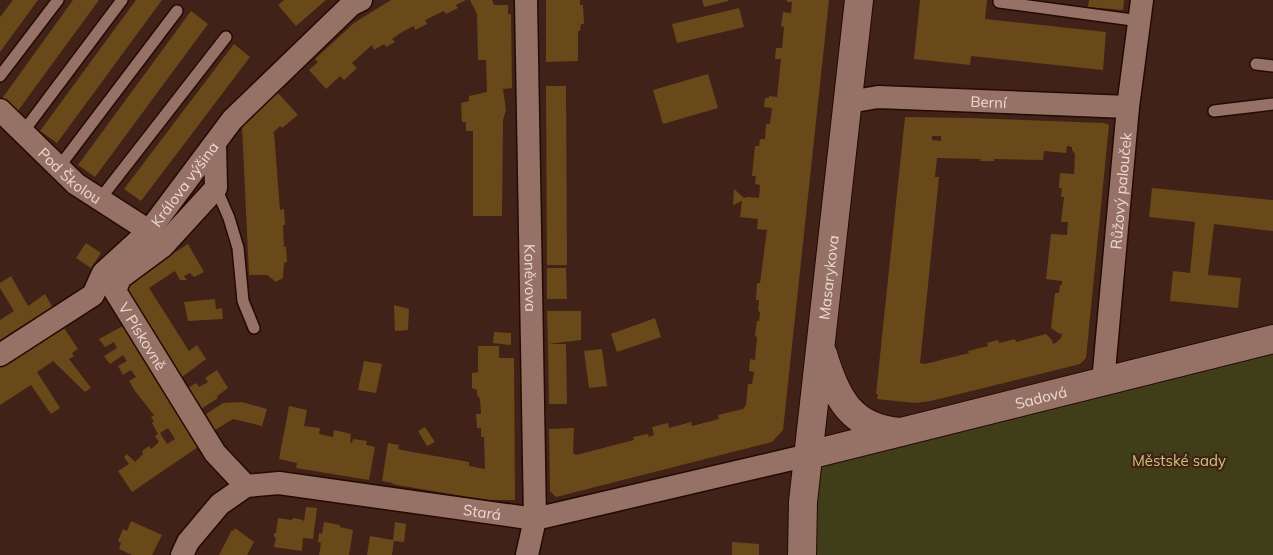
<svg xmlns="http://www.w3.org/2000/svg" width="1273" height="555" font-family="Mulish,sans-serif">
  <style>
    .green { fill: #403e18 }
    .building { fill: #694919; fill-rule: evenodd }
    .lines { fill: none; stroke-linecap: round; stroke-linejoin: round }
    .service-casing { stroke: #250a03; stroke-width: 14 }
    .minor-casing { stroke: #250a03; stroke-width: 25 }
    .tertiary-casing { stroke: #250a03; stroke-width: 30 }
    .service { stroke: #967266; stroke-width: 11 }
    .minor { stroke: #967266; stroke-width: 22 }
    .tertiary { stroke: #967266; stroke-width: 28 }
    .labels { text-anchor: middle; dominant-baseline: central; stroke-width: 4.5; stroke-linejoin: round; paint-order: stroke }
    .street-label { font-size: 15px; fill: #edd8d1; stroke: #402218 }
    .park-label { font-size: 15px; fill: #cac672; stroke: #402218 }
  </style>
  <rect width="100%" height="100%" fill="#402218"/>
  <!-- green -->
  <path class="green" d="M1273,339V555H802L809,455Z"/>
  <!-- building -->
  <path class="building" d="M13,0H38L0,52V17Z
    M73,0H99L17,112L1,100Z
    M136,0H162L57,143L40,131Z
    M284,0H326L296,26L278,5Z
    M391,0H466L456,5L458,8L446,14L444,11L425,20L427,24L415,30L414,26L402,32L392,39L395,42L386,47L384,44L374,50L372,45L352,63L357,68L344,80L340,76L326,89L309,70L318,62L315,59L354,23Z
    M470,0H492L494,5H508V14H511L512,88L503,89L506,110L503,120L502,216H473V131H466V122H462L461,103L469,101V96L487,92L486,60H478L477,14Z
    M546,0H580V5H583L584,24H581L580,31H578V61L546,62Z
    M702,0H728V1L704,7Z
    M786,0H829L783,430L772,442L556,497L550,491L549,429L574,428L573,453L576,455L634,440L633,437L648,434L649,437L654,435L652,427L668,423L669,428L691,422L692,426L719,419L718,415L743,409L746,405L748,384H752L754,372L749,371L750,359L755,360L757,337L755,336L757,321H759L760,312L758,311L759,300H756L757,283H760L767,230L757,229L758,219L740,217L742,201L733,205L734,189L744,198L748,197L759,198L760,185L755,184L756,176H752L755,146H759L760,139H765L766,124H770L772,108L764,107L765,98H769V96L777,97L781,59H775L776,48H782L784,27L781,26L783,12L791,13L792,2H788Z
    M920,0H987L985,19L1106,32L1103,70L971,56L970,65L914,59Z
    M1089,0H1124L1123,10L1088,7Z
    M739,8L744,27L677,43L672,24Z
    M191,11L208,24L95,177L78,165Z
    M234,44L250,57L141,201L124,189Z
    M708,74L718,108L663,124L653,90Z
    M546,86H566L567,265H547Z
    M278,93L298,115L282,128L280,126L272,134L274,133L280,210L284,209L285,225H283L284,247H286L287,262L284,263L283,278L276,282L267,275H249L242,126Z
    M905,117L969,118L1104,123L1109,125L1086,358L1080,364L931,401L915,403L877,399L878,394H876ZM932,136H941V141L932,140ZM1067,146L1072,147V150L1075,154L1074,174L1060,173L1059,188H1062L1061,197H1064L1061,222H1068L1067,235L1051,234L1046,279L1062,281V285H1060L1059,293H1055L1051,328L1058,333L1062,334L1061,338L1057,342L1053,344L1052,340L1046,334L1016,342L1015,339L999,343L998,340L987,343L988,346L968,351L969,353L925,364L920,363L939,177H935L937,158L981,159L980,161H994V159L1043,160L1044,151L1066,153Z
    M1152,188L1273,200V231L1214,224L1208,275L1241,278L1238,308L1170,301L1173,271L1190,273L1195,222L1149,217Z
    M86,243L101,253L91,268L76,258Z
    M188,244L204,272L194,277L190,273L184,276L187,280H180L175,271L149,288L189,351L197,345L206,359L182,377L124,285Z
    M547,268H566L567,299H547Z
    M11,276L28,306L45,294L54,310L0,346V320L14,311L0,288V283Z
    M215,299L216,309L222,308L223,319L188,321L184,302Z
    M394,305L409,309L408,330L395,331Z
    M547,311H581V340L548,344Z
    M655,318L661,337L617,352L611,334Z
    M62,325L78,349L72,353L74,356L69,359L91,388L85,392L53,361L37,372L60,408L51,414L31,385L0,405V367Z
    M123,326L198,447L132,492L118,471L129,464L124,457L127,454L135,462L143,454L142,451L149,446L151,449L159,442L155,436L158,434L152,423L154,421L151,417L154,415L135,391L129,381L136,377L131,370L123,375L118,366L127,361L123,355L110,364L104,356L117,348L114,342L105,347L99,339ZM168,428L175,439L167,444L160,433Z
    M494,332L511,333V345L493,343Z
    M548,344H566L567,404H549Z
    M478,346H499V358H514L515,500H485L392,484L393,483L382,481L388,443L399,445L398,449L407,451L469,462V466L485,469L484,437H481V428H477L476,414H481L480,399L477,395V390L472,388V373L478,372Z
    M602,349L607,386L589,388L584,351Z
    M364,361L382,364L376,393L358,390Z
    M217,370L228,388L217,396L218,398L201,409L188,388L196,383L199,387L208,382L205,378Z
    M242,402L267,409L262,426L233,419L215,430L206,414L223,403Z
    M289,406L307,410L304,426L320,428L319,434L333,437L334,430L351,434L350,442L352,443L353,439L367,441L366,445L375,447L369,480L296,468L297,463L279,459Z
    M425,427L435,442L427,446L418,431Z
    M306,507L317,508L313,539L303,538L302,551L274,547L276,538L274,537V533H276L278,518L291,520L294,518L303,520L304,522Z
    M131,521L162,535L152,555H132L119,549L121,543L118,541L123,529L127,531Z
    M324,522L340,525V527L353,530L349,555H319L321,543L318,542L319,533L322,534Z
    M395,522L406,524L404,542L394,541L392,555H367L370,536L393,540Z
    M235,528L254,542L247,555H219L232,530L234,531Z
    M732,542L759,544V555H732Z"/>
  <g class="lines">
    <!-- service casing -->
    <g class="service-casing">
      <path id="service" d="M999,2L1140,21
        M1256,64L1273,66
        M0,76L58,0
        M1214,111L1273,104
        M23,132L122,0
        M59,167L177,11
        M216,188L229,218L238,248L243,301L254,328
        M100,199L226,37"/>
    </g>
    <!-- minor casing -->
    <g class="minor-casing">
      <g id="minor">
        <path id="s1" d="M526,0L535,519L527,555"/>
        <path id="s2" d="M849,102L878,97L1128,107"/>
        <path id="s3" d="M0,110L76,184L149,231"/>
        <path id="s4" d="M215,143L216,188L162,247L120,278L115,291L215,453L246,486"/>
        <path id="s5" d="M0,355L93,295L103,273L149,231L232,120L351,5L361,0"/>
        <path id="s6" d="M1103,382L1128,107L1142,0"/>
        <path id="s7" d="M182,555L188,542L220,504L246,486L279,483L535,519L809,455"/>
      </g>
    </g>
    <!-- tertiary casing -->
    <g class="tertiary-casing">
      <g id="tertiary">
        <path d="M823,354C836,398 851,428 900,432"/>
        <path id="s8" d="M809,455L1273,339"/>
        <path id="s9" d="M802,555L803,502L859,0"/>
      </g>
    </g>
    <!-- service -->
    <use href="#service" class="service"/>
    <!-- minor -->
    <use href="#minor" class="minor"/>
    <!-- tertiary -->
    <use href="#tertiary" class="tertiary"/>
  </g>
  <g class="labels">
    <!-- street labels -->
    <g class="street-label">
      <text stroke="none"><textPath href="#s2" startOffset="140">Berní</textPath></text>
      <text stroke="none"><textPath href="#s3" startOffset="96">Pod Školou</textPath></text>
      <text stroke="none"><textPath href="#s5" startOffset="256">Králova výšina</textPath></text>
      <text stroke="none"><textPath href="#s6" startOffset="192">Růžový palouček</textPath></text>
      <text stroke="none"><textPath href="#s9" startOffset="279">Masarykova</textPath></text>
      <text stroke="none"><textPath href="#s1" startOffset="278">Koněvova</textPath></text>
      <text stroke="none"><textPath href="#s4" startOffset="244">V Pískovně</textPath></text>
      <text stroke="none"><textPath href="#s8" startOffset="239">Sadová</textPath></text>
      <text stroke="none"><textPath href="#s7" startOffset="334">Stará</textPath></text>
    </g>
    <!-- park labels -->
    <g class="park-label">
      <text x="1179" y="460">Městské sady</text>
    </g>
  </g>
</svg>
